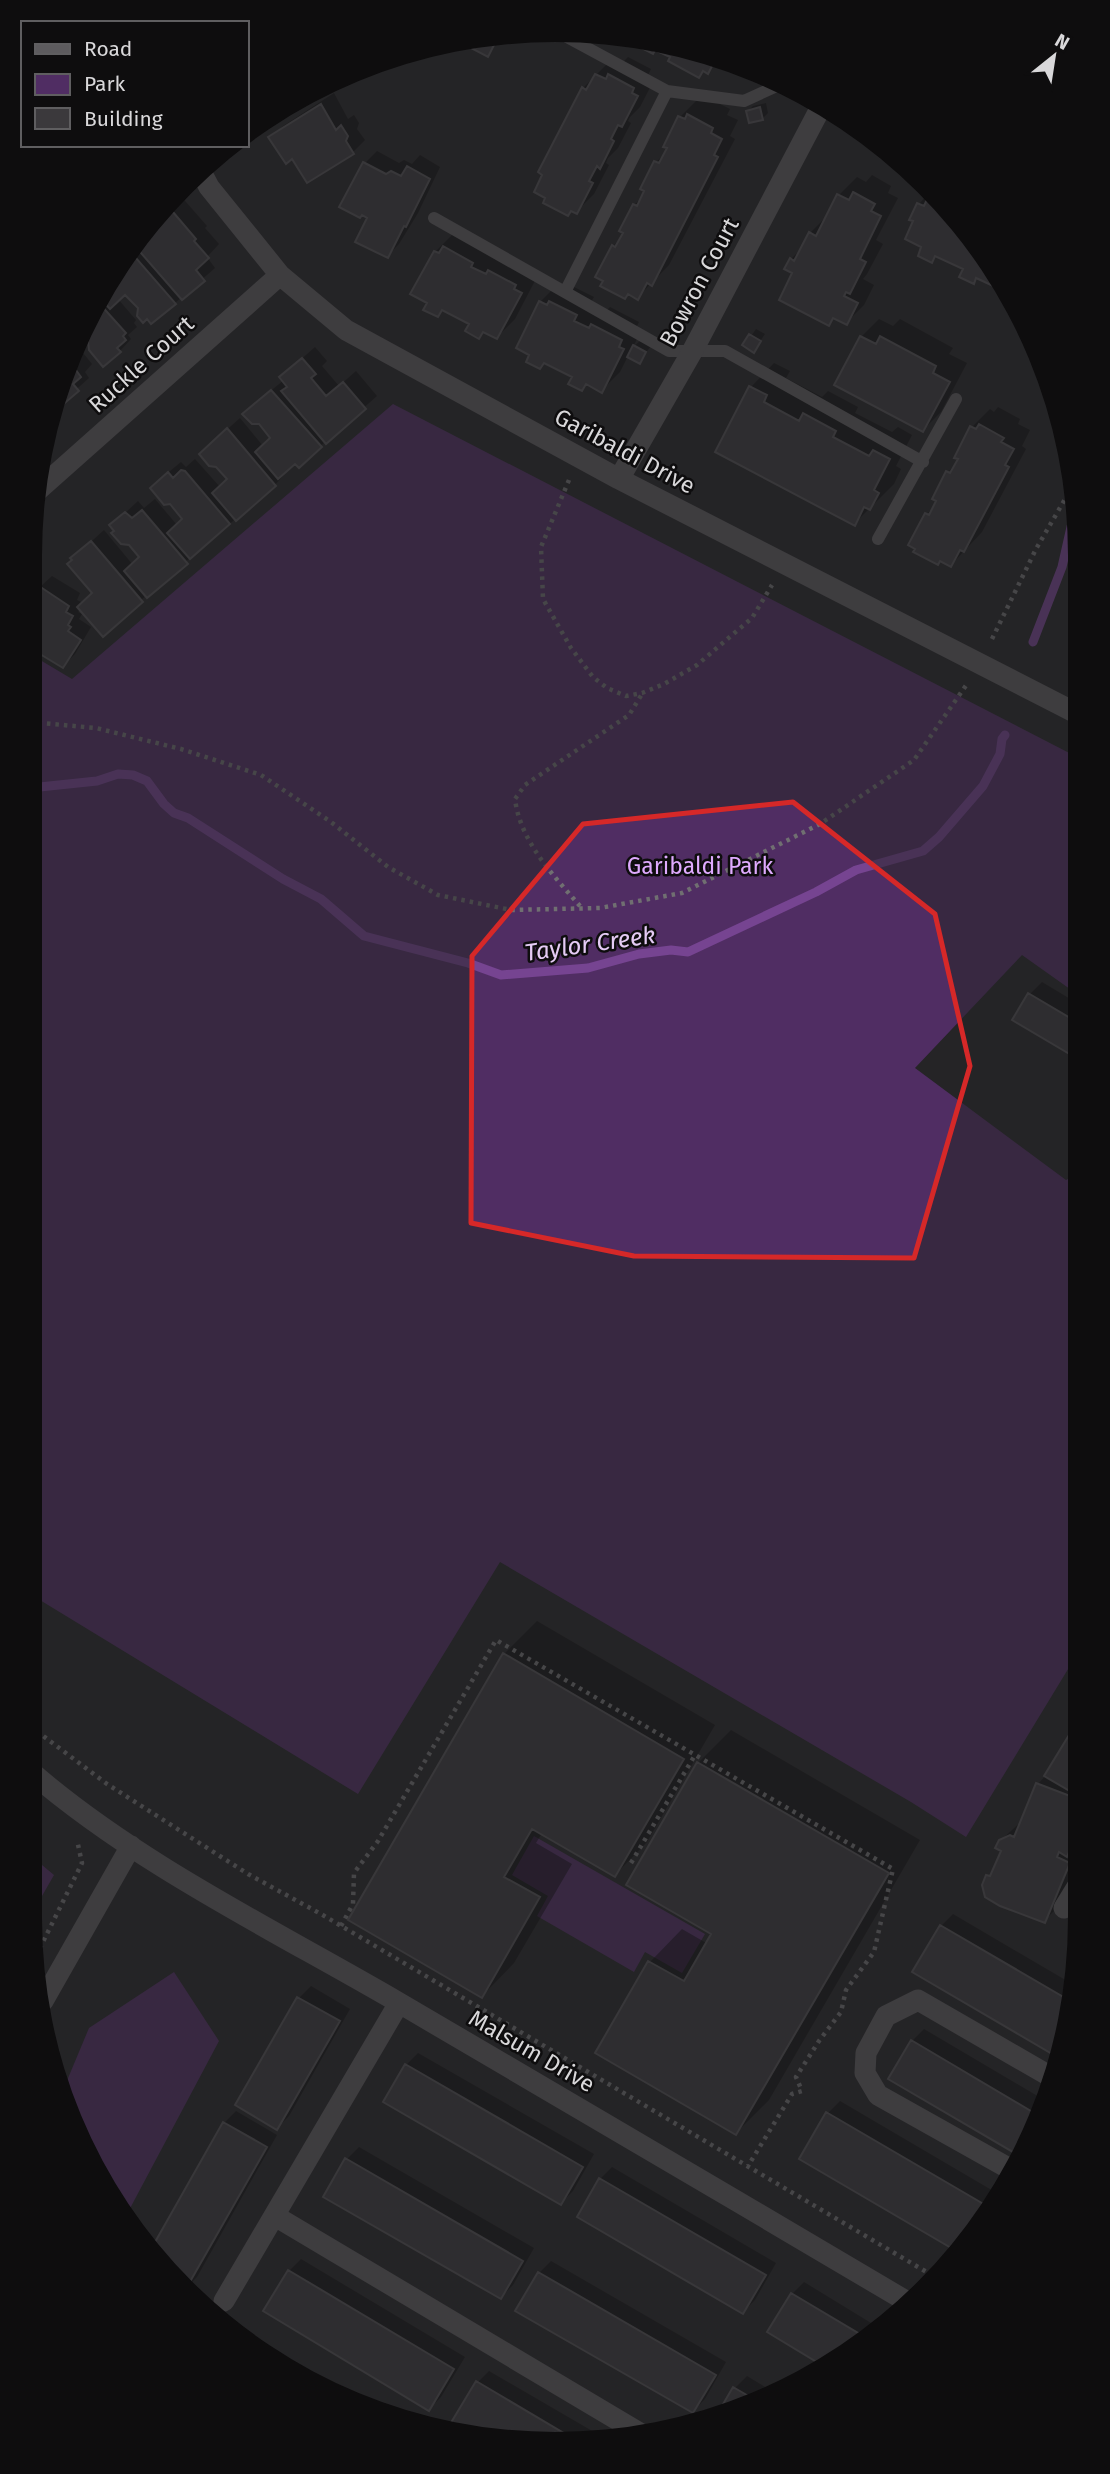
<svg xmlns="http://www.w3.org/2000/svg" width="1110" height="2474" font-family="'Fira Sans',sans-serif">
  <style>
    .green { fill: #502d63 }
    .shadow { fill: #0007 }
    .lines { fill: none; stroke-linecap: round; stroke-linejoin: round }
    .stream { stroke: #764491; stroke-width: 9 }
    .building { fill: #3b393c; stroke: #514f52; stroke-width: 2 }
    .path { stroke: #706f71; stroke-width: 4.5; stroke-dasharray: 3.5 5; stroke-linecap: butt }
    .lane { stroke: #5d5b5e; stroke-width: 12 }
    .street { stroke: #5d5b5e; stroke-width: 21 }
    .marked { fill: none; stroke: #d62828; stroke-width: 5; stroke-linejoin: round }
    .labels { text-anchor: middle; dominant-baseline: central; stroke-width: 5; stroke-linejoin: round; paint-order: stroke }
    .street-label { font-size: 23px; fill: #d9d8da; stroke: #0e0d0e }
    .park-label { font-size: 23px; fill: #dfaafe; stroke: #0e0d0e }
    .water-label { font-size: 24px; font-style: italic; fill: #e5cbf5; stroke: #0e0d0e }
  </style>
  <rect width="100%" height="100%" fill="#252426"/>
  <!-- green -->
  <path class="green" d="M393,404L1077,757V994L1022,955L915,1068L1066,1180L1078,1174L1079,1651L966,1837L911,1802L500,1562L358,1794L30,1594V654L72,679Z
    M534,1836L705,1934L682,1973L645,1952L634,1972L537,1916L548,1896L512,1875Z
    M30,1855L54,1875L30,1917Z
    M174,1972L219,2041L127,2214C99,2197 75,2126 61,2095L89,2028Z"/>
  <!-- shadow -->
  <path class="shadow" d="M503,35L487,55L459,39Z
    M629,37L657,40L720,59L707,71L705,70L699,76L672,57L628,39Z
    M614,57L623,62L628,57L651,69L648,75L655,78L640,107L630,117L628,121L631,123L618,148L608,158L606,163L609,165L594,194L576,212L583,88Z
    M334,93L348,119L354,115L359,123L357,129L365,140L353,152L308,181L292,157L271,138L283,126Z
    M706,97L730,109L727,115L738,120L730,136L735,139L669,265L638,297L613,246L623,236L634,205L644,196L656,162L667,152L680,117L698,99Z
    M766,103L768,113L762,119L748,111L753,106Z
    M377,151L399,163L404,160L412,164L420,155L440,167L418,213L399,244L387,256L370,217L365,163Z
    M872,175L891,186L888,193L898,198L876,240L883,244L867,274L863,279L874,285L864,305L846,323L835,317L829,323L795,272L791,259L804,246L810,233L828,215L839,195L857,177L866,182Z
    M929,193L971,235L1003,289L978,277L973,282L965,268L937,255L931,261L924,247L916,220L912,219L919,204Z
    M179,194L207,226L205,228L219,244L207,257L215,268L175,303L140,308L125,293L118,299L136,320L134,323L137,327L128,335L131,339L120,351L90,340L82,331L118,264L162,209Z
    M453,234L507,253L532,267L530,270L538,275L515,319L497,337L485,331L479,337L471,324L444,309L437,315L429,302L435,252Z
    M558,284H568L594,297L591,302L607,310L610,307L639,322L636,328L641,331L633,347L640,341L651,346L639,362L628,356L620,372L602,390L588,383L582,389L574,376L545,362L540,367V302Z
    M879,319L893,326L900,319L953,348L949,354L967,363L941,412L923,430L861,337Z
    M756,329L765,334L754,350L745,345Z
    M75,343L92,364L85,372L89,378L60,404L57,396L70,354Z
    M315,347L327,361L322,366L339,386L356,371L377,396L299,465L295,462L275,485L141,600L81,609L78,612L82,614L79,619L91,627L75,654L63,666L30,646V603L40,587L52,576L80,593L77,600L83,603L94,592L73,558L104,530L133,565L141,557L124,514L138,501L144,508L155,499L177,525L184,519L164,476L181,462L186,467L195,459L220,487L229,478L213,442L240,418L263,446L272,437L257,402L284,380L281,377Z
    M774,363L790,371L786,378L822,397L828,391L858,407L855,413L892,432L898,427L912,435L896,466L901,469L894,484L854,524L717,452L751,387Z
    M998,407L1020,419L1018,424L1030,430L1022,446L1026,449L982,532L951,565L925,516L936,505L948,472L958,462L972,427L990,409L994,412Z
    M1042,982L1077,1003L1078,1057L1030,994Z
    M537,1621L715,1725L647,1842L615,1875L542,1833L536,1843L572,1864L514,1963L482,1996L504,1654Z
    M1080,1721V1861L1062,1903L1044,1921L988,1876L995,1868L1003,1850L1000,1841L1023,1820L1038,1784L1048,1773Z
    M731,1730L920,1840L769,2100L736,2133L597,2053L650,1962L682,1929L708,1944L714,1934L698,1763Z
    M953,1914L1074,1985L1070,2021L1060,2056L914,1972L941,1926Z
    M311,1986L350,2009L289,2116L277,2128L237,2105L299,1998Z
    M924,2029L1046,2101L1040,2120L1019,2154L890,2078L912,2041Z
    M418,2053L594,2154L573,2191L561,2203L406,2065Z
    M840,2101L995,2192L959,2251L801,2159L828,2113Z
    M236,2111L277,2135L197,2277L187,2287L160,2265L151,2252L224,2123Z
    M359,2147L534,2248L513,2285L501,2297L347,2159Z
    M612,2167L776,2263L755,2300L743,2312L600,2179Z
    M301,2259L465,2357L441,2397L429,2409L289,2271Z
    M551,2261L726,2362L705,2399L693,2411L539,2273Z
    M804,2282L876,2326L827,2366L770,2332L792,2294Z
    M489,2371L606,2439L468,2435L477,2383Z
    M747,2376L775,2393L718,2418L735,2388Z"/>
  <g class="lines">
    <!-- stream -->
    <path class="stream" d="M1033,642L1062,567L1076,505
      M30,788L97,781L118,774L133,775L147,781L164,804L174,813L188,818L283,879L321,899L364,936L468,963L501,975L588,968L639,954L671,950L688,952L816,892L856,870L923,851L939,837L983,786L1000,754L1002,739L1005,735"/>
  </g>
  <!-- building -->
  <path class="building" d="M499,35L488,57L456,40Z
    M627,37L657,40L716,58L708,74L703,71L699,78L668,61L670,57L655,50L653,54L628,41Z
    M595,74L606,79L608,74L634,88L632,93L638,96L622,127L618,125L611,139L614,141L600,169L597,166L589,181L593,183L577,214L571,211L568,216L543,203L545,198L534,192L542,175L538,172L582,87L586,90Z
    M296,101V103L249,130L263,118Z
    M321,104L336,130L341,125L348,136L346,141L354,154L307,183L292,159L286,164L268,137Z
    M760,107L763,120L749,123L746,111Z
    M687,114L713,128L711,133L722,139L714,155L718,157L652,286L647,283L638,300L628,294L625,299L600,286L603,281L595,277L612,245L615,247L623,233L619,231L633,204L637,206L644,191L640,189L654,161L659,163L667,148L663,147L678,116L685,119Z
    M363,162L386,174L391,171L401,176L407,166L430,179L406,227L404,226L388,258L355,242L367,218L362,215L360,218L339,207Z
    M853,192L875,204L871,211L881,216L860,259L866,262L850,294L846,292L844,296L858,303L847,325L833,318L829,326L779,300L792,273L784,269L790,258L794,261L809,232L816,236L837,194L849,200Z
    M928,197L934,198L971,235L1004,291L976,278L974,284L959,277L963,269L935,256L932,263L918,256L921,247L905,239L913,221L909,220L917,203L924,206Z
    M167,205L196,239L194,241L209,258L196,270L205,281L182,300L134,245Z
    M443,246L473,263L471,267L486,274L488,270L516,285L514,289L522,293L497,339L483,332L479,339L465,331L469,324L442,310L438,317L423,310L427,303L410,294L434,251L439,253Z
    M129,250L176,304L151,324L147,319L143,323L137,316L138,308L125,295L110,309L100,298L118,264Z
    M539,301L547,305L549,301L577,315L574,321L589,328L591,324L622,340L619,347L624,349L602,393L586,384L582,391L568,384L572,377L544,363L540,369L526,362L529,355L516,348Z
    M98,302L126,333L123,336L126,340L117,348L121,352L103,367L89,350L88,341L81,333Z
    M749,334L761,341L754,353L742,345Z
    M860,336L876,344L880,336L936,366L933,373L950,382L923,432L834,385Z
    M633,345L646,352L640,364L627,357Z
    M302,358L316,374L311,378L326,396L343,382L366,409L326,444L281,391L287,387L279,377Z
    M68,359L81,377L73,384L79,391L60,407L56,400Z
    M749,386L767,395L764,402L799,421L803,413L836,431L833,437L869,456L873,450L890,459L874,490L879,493L870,510L864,507L855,526L715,452Z
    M271,390L322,447L299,468L295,464L278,479L255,452L270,438L259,424H252L242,414Z
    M979,424L1004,438L1001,442L1014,449L1005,465L1009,467L964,552L960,550L951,567L940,561L938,565L913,552L915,549L908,545L925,513L929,515L936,501L932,499L946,471L950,473L958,459L954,458L970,426L976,429Z
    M227,428L276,486L236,521L212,493L227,479L216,467L209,466L199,454Z
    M181,470L185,471L230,524L190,559L167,533L182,519L170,504L164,505L150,488L168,472L173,478Z
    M142,510L188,564L147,598L124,571L139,557L129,545L121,544L111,533L114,531L109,525L125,512L132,518Z
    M91,541L143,602L103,637L77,607L92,593L67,564L72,560L70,558Z
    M39,586L69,606L66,612L73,616L68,625L71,627L68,631L81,640L63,668L30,648V602Z
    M1028,993L1077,1022L1078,1059L1012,1020Z
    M503,1653L684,1759L615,1877L532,1829L504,1877L540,1897L482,1998L348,1920Z
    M1080,1717V1797L1044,1776Z
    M697,1762L889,1873L736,2135L595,2053L648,1961L684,1981L711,1934L626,1885Z
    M1036,1783L1078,1799L1074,1805L1080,1807V1857L1069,1852L1067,1857L1059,1852L1057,1857L1070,1863L1045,1923L1000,1906L985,1897L982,1885L986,1875L990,1876L1001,1851L995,1848L999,1840L1010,1835L1014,1837Z
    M940,1925L1072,2002L1070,2021L1059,2058L912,1972Z
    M297,1997L340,2021L277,2130L235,2105Z
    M911,2040L1041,2117L1018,2155L888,2079Z
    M405,2064L583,2167L561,2205L383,2102Z
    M826,2112L987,2206L958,2252L799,2159Z
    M223,2122L267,2147L187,2287L160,2265L150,2251Z
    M345,2158L523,2261L501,2299L323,2197Z
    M599,2178L766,2275L743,2314L577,2217Z
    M288,2270L454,2369L429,2411L263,2311Z
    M538,2272L716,2375L693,2413L515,2311Z
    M791,2293L863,2336L825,2367L767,2332Z
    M476,2381L572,2438L464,2435L449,2426Z
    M733,2387L757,2401L715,2418Z"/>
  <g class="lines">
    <!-- path -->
    <path class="path" d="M569,480L541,547L543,599L571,648L593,677L607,688L626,696L642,693L664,684L697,665L752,618L772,585
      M992,639L1036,549L1075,482
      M30,722L96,728L181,749L261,775L331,822L388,867L438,895L511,910L600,908L682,893L820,824L914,760L967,684
      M580,906C553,875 520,841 515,799L525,785L629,715L642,694
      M30,1726L107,1784L248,1874L321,1914L935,2277
      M631,1863L695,1755
      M341,1926L353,1904L354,1873L378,1841L496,1640L893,1869L874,1952L846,1990L841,2012L819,2041L796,2077L802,2091L792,2094L748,2166
      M36,1956L82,1863L77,1840"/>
    <!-- lane -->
    <path class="lane" d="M554,30L667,91L744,101L781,84
      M434,218L669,351H725L923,462
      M565,292L667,91
      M878,539L956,399"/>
    <!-- street -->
    <path class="street" d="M200,170L209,187L280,275L346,330L619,479L1076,713
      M619,479L693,350L821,107
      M36,492L280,275
      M30,1771C136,1863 274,1930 396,2001C567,2100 736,2201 906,2301
      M1064,1908L1080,1882
      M43,2001L131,1846
      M1010,2169L878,2095L865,2073L866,2053L886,2016L918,2000L1053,2078
      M275,2216L643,2435
      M224,2301L399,2003"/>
  </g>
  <!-- marked area -->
  <path d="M0 0H1110V2474H0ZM793,802L935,914L970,1066L914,1258L634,1256L471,1223L472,956L583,824Z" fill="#252426" fill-opacity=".55" fill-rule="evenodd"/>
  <path class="marked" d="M793,802L935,914L970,1066L914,1258L634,1256L471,1223L472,956L583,824Z"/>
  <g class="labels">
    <!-- street labels -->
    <g class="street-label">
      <text transform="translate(699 282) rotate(-62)">Bowron Court</text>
      <text transform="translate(141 364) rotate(-42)">Ruckle Court</text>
      <text transform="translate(625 451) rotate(28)">Garibaldi Drive</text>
      <text transform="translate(532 2051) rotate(30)">Malsum Drive</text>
    </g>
    <!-- park labels -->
    <g class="park-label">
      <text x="700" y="866">Garibaldi Park</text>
    </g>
    <!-- water labels -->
    <g class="water-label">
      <text transform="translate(590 944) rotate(-8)">Taylor Creek</text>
    </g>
  </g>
  <!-- crop -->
  <path d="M0 0H1110V2474H0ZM555 42H555A513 513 0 0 1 1068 555V1919A513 513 0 0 1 555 2432H555A513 513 0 0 1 42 1919V555A513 513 0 0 1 555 42Z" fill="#0e0d0e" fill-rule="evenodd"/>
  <!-- legend -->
  <rect x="21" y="21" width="228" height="126" fill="#0e0d0e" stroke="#5f5e60" stroke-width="2"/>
  <rect x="35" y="44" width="35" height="10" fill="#5d5b5e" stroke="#5f5e60" stroke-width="2"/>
  <text x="84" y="56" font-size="21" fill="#d9d8da">Road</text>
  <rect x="35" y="74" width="35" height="21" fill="#502d63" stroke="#5f5e60" stroke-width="2"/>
  <text x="84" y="91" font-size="21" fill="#d9d8da">Park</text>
  <rect x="35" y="108" width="35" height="21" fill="#3b393c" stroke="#5f5e60" stroke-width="2"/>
  <text x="84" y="126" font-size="21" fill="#d9d8da">Building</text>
  <!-- north arrow -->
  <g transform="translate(1054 56) rotate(30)" stroke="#0e0d0e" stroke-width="5" paint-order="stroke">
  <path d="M0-5L12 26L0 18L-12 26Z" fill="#d9d8da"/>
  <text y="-10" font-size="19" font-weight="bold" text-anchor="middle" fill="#d9d8da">N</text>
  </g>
</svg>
